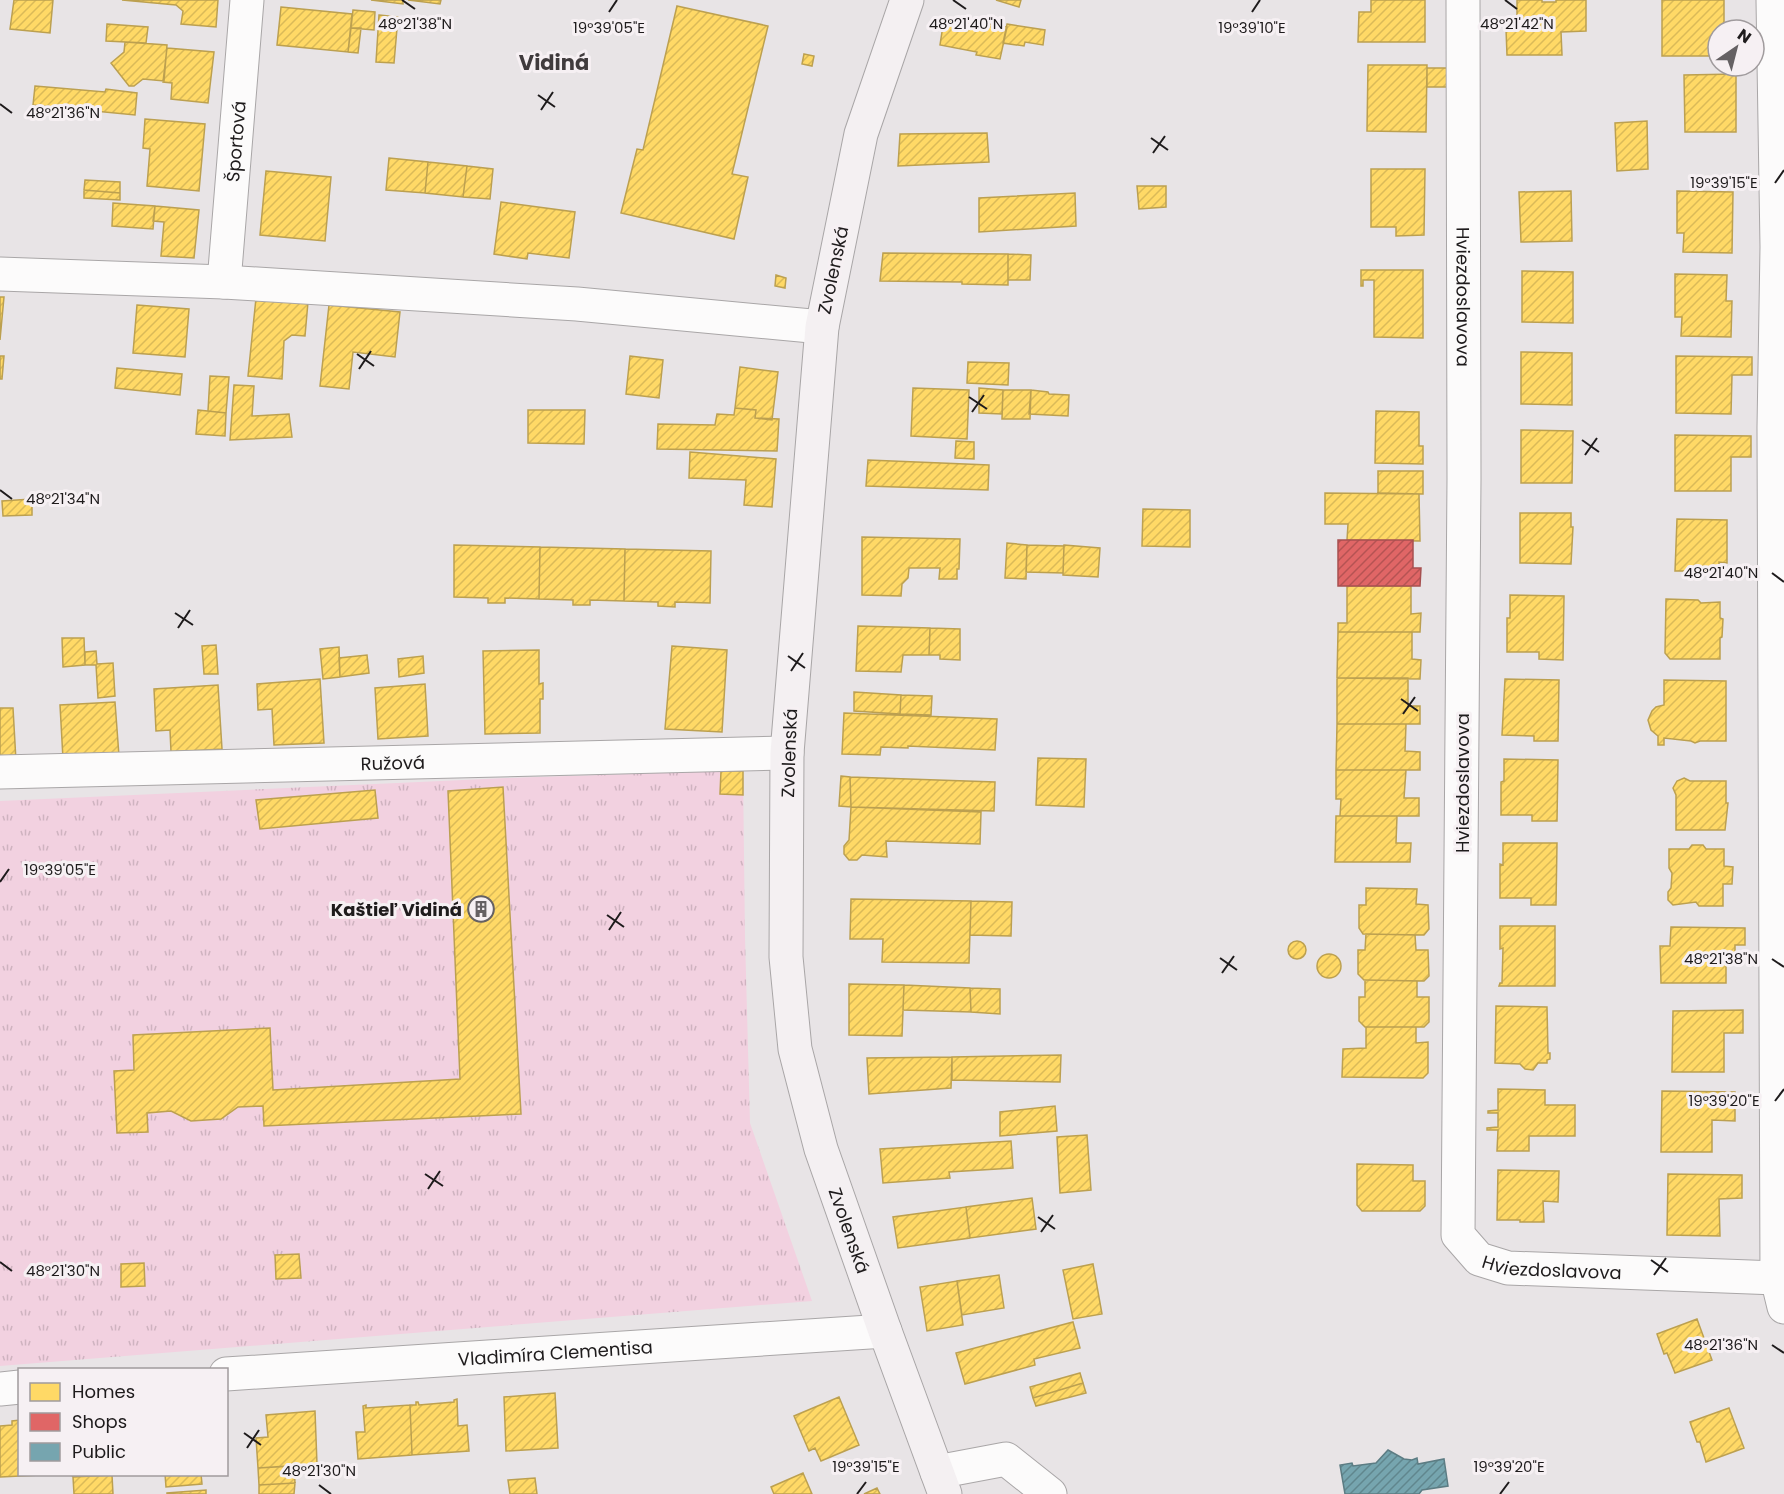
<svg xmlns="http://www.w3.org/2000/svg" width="1784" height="1494" font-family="Poppins,sans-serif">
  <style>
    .park { fill: url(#park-tufts) }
    .homes { fill: url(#homes-hatch); stroke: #bca050; stroke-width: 1.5 }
    .shops { fill: url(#shops-hatch); stroke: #a65050; stroke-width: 1.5 }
    .public { fill: url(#public-hatch); stroke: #5c7c83; stroke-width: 1.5 }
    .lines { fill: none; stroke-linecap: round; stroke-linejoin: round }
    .street-casing { stroke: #a9a6a7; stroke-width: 35 }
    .secondary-casing { stroke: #a9a6a7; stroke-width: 35 }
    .street { stroke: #fcfbfb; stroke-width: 33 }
    .secondary { stroke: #f4f0f2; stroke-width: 33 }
    .ticks { fill: none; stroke: #1e1b1c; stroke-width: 2 }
    .labels { text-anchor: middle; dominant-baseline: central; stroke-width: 6; stroke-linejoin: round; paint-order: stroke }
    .street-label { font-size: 18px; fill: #1e1b1c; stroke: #f6f0f3 }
    .poi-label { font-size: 18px; font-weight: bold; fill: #1e1b1c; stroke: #f6f0f3; text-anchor: end }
    .quarter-label { font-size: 21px; font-weight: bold; fill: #403b3d; stroke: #f6f0f3 }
    .ticks-label { font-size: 15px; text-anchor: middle; fill: #1e1b1c; stroke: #f6f0f3; stroke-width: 6; stroke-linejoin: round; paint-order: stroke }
  </style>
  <defs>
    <pattern id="park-tufts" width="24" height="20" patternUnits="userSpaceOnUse" patternTransform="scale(1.5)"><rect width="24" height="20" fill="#f2d1e0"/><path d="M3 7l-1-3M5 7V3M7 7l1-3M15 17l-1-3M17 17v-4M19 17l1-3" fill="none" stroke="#cfb3c0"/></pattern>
    <pattern id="homes-hatch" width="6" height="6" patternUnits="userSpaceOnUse" patternTransform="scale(1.5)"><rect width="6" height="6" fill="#ffd966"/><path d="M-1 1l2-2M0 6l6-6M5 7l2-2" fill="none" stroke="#daba58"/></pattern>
    <pattern id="shops-hatch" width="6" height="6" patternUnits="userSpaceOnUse" patternTransform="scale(1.5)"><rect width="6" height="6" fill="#e06666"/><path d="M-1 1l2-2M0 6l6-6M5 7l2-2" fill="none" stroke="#b55353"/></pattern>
    <pattern id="public-hatch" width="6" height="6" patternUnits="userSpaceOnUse" patternTransform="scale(1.5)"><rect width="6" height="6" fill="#76a5af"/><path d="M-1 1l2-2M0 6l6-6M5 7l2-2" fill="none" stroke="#60868e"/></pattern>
  </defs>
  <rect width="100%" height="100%" fill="#e8e4e6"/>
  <!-- park -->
  <path class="park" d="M721,771H743L745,937L750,1123L812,1301L0,1366V801L507,778Z"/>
  <!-- homes -->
  <path class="homes" d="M14,0H53L50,33L10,29Z
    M122,0H218L216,27L181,24L183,11L176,5Z
    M371,0H403V4Z
    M408,0H441L440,4Z
    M996,0H1021L1019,7Z
    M1371,0H1425V42H1358L1359,12H1371Z
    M1517,0H1542V2H1556V0H1586V31L1561,32L1562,55H1507L1506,29H1522V19H1517Z
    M1662,0H1724V30H1718V56H1662Z
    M677,6L768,26L732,174L748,177L734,239L621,213L637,149L643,150Z
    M281,7L352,14L348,52L277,45Z
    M353,10L375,12L374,30L351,28Z
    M379,15L398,17L394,63L376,62Z
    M944,19L983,25V23L1007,27L1000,59L976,55L977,52L940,45Z
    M107,24L148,27L146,43L106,41Z
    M1007,24L1045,30L1043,45L1025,42L1024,46L1003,43Z
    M351,28H361L358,53L348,52Z
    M125,42L167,45L164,81L143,79L134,86H129L111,63L124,52Z
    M167,48L214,52L208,103L171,99L172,83L163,82Z
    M804,54L814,56L812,66L802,64Z
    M1368,65H1427L1426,132L1367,131Z
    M1427,68H1447V87H1427Z
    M1736,74V132H1685L1684,75Z
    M35,86L105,92L106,89L137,93L135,115L33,105Z
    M145,119L205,124L199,191L147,186L150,149L143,148Z
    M1647,121L1648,169L1617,171L1615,123Z
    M987,133L989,162L898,166L900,134Z
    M389,158L428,162L425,193L386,190Z
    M428,162L467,166L463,197L425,193Z
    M467,166L493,169L490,199L463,197Z
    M1371,169H1425L1424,235L1396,236V227H1371Z
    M266,171L331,177L325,241L260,235Z
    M85,180L120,182V193L84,190Z
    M1137,186H1166V207L1139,209Z
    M84,190L120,193V200L84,198Z
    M1571,191L1572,241L1521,242L1519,192Z
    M1677,191L1733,192L1732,253L1683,252L1684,233H1677Z
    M1075,193L1076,226L979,232V198Z
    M501,202L575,212L569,258L528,253L527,259L494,254Z
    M113,203L155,206L153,229L112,226Z
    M155,206L199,210L194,258L161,256L164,222L153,221Z
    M883,253L1008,254V285L962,284V282L880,281Z
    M1008,254L1031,255L1030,280H1008Z
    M1361,270H1423V338L1374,337V280H1363V286H1361Z
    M1522,271L1573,272V323L1522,322Z
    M1675,274L1727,275L1726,301H1732L1731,337L1681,336L1682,317H1675Z
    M776,275L786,278L785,288L775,286Z
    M0,297H4L0,340Z
    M256,298L308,302L305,336L292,335L284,341L282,379L248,376Z
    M137,305L189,309L185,357L133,353Z
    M329,305L400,312L395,357L353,352L349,389L320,386Z
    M1521,352L1572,353V405L1521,404Z
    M0,356H4L2,379H0Z
    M630,356L663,360L659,398L626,394Z
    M1676,356L1752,357V375H1732L1731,414L1676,413Z
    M968,362L1009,363L1008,385L967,383Z
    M740,367L778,372L772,420L755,418L756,410L735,408Z
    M117,368L182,374L180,395L115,388Z
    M210,376L229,377L226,413L208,411Z
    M234,385L254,386L252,416L289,414L292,437L230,440Z
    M913,388L969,390L967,439L911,436Z
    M979,388L1003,390L1002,414L979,413Z
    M1003,390H1031L1030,419H1002Z
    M1031,390L1048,392L1049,394L1069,395L1068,416L1029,414Z
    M735,408L756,410L755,418L779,419L777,451L657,449L658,424L715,425L717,414L734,415Z
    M198,410L226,413L225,436L196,434Z
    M528,410H585L584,444L528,443Z
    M1376,411L1419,412V446H1423V464L1375,463Z
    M1521,430L1573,431L1572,483H1521Z
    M1675,435L1751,436V457H1731V491H1675Z
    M956,441L974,442V459L955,458Z
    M690,452L776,459L772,507L744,505L746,480L689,478Z
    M868,460L989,465L988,490L866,486Z
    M1378,471H1423V494L1378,493Z
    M1325,493L1419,494L1420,541L1347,540L1348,524H1325Z
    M32,499V515L3,516L2,501Z
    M1143,509L1190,510V547L1142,546Z
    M1520,513H1571V527H1573L1571,564L1520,563Z
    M1677,519L1727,520V563L1719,562V571H1675Z
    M862,537L960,539L959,569H957V579H939L940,568H909L908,578L902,584L901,596L862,595Z
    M1007,543L1027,545L1026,579L1005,578Z
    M454,545L540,547L539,599L505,598V603H488V598L454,597Z
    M1027,545L1064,546L1063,573L1026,572Z
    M1064,545L1100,548L1098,577L1063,575Z
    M540,547L625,549L624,601L590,600V605H573V600L539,599Z
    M625,549L711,551L710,603L675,602V607L658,606V602L624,601Z
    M1347,586H1411V614L1421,613L1420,632H1338V623H1347Z
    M1510,595L1564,596L1563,660L1539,659V652H1507V618H1510Z
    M1666,599L1698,600L1701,603L1720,602V618L1723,619L1722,637L1720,638V659H1670L1665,653Z
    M858,626L930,628L929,655H903L901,672L856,671Z
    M930,628L960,629V660L940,659V655H929Z
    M1338,632H1412V659L1421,660L1420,679L1337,678Z
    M62,638H84L85,665L63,667Z
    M216,645L218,674H204L202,646Z
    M672,646L727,650L722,732L665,729Z
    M339,647L340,677L323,679L320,649Z
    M539,650V684L543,683V699H540V733L485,734L483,651Z
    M96,651L97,664L113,663L115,696L98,698L96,665H85V652Z
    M367,655L369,673L340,677L339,658Z
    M423,656L424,673L399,677L398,659Z
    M1337,678H1408V706H1420V724H1337Z
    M320,679L324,743L274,745L272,709L258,710L257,684Z
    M1505,679L1559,680L1558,741H1534V736L1502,735Z
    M1664,680L1726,681V741H1700L1695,743L1691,741L1664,738V745H1658V736L1651,730L1648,720L1652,711L1656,707L1664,705Z
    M425,684L428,736L378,739L375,688Z
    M218,685L222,749L171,752L170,730L156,731L154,689Z
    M854,692L901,695L900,714L854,711Z
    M901,695L932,696L931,715L900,714Z
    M115,702L119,756L63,759L60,705Z
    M0,708H13L16,761L0,762Z
    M844,713L997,719L995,750L908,746V748L881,747L880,755L842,754Z
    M1337,724H1406L1405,751L1420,752V770H1336Z
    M1038,758L1086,759L1084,807L1036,805Z
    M1504,759L1558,760L1557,821H1532V815H1501V782L1504,781Z
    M1336,770H1406L1404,798H1419V816H1340L1341,799H1336Z
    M721,771H743V795L720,794Z
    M841,776L850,777L851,807L839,806Z
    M850,777L995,782L994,811L851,807Z
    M1684,778L1690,781H1726V803H1728L1725,830H1676V795L1673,788L1677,781Z
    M503,787L521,1114L264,1126L263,1106L238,1107L221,1119L191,1121L171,1111L147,1113L148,1132L117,1133L114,1071L134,1070L133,1035L270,1028L273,1090L460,1079L448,791Z
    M375,790L378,818L260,829L256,800Z
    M851,807L981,812L980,844L886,841L887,857L862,855L857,860H849L844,854V846L849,840Z
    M1336,816H1397L1396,843H1411L1410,862H1335Z
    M1503,843H1557L1556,905H1531V898H1500V864L1503,865Z
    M1692,845H1703L1706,849H1724V866L1733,867L1732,884H1723V906H1699L1696,902L1673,905L1668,900V892L1671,888L1672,873L1669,868V849H1689Z
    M1366,888L1417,889L1416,904L1428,905L1429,929L1424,935L1363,934L1359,928V905H1366Z
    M851,899L971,901L969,963L882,962L883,939H850Z
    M971,901L1012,902L1011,936L970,935Z
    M1500,926H1555V986H1499L1500,983H1502L1503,948L1500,949Z
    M1671,927L1745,928V945H1735V956L1726,957V983H1661L1660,946H1670Z
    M1366,934L1415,935L1416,950H1428L1429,976L1424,981L1364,980L1358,974V950H1365Z
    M1288 950a9 9 0 1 1 18 0a9 9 0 1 1-18 0Z
    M1317 966a12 12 0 1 1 24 0a12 12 0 1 1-24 0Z
    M1365,980L1417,981V997H1429V1022L1424,1027H1365L1359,1021V997H1365Z
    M849,984L904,985L902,1036L849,1035Z
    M904,985L970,988L971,1012L903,1010Z
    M970,988L1000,989V1014L971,1012Z
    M1496,1006L1547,1007L1548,1053H1550V1059L1547,1060V1063H1538L1533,1070L1525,1069L1520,1064L1495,1063Z
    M1743,1010V1033H1724V1072H1672L1673,1011Z
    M1366,1027H1416V1043L1428,1042V1073L1423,1078L1342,1077L1343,1049L1366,1048Z
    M1061,1055L1060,1082L952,1080V1057Z
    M952,1057L951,1088L869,1094L867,1058Z
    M1498,1089L1545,1090V1105H1575V1136H1529V1151H1497L1498,1130H1487V1128L1498,1127V1113H1488V1111L1498,1110Z
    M1662,1091L1735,1092V1121L1712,1120V1152H1661Z
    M1055,1106L1057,1131L1000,1136V1112Z
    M1087,1135L1091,1190L1060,1193L1057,1137Z
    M1011,1141L1013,1168L949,1172L950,1178L883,1183L880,1149Z
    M1357,1164L1413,1165V1181H1425V1206L1420,1211H1362L1357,1205Z
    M1498,1170L1559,1171L1558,1202L1543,1201L1544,1222H1520V1220H1497Z
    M1668,1174L1742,1175V1198L1719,1199L1720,1236L1667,1235Z
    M1032,1198L1036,1229L970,1238L966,1207Z
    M966,1207L970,1238L898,1248L893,1217Z
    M299,1254L301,1278L276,1279L275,1255Z
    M144,1263L145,1286L121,1287V1264Z
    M1093,1264L1102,1314L1073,1319L1063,1270Z
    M999,1275L1004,1308L962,1315L957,1281Z
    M957,1281L963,1325L927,1331L920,1287Z
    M1697,1319L1712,1360L1675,1373L1667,1353L1664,1354L1657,1334Z
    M1073,1322L1080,1348L1034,1359L1035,1365L965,1384L956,1353Z
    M1080,1373L1083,1383L1033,1398L1030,1387Z
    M1083,1383L1086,1393L1036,1406L1033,1398Z
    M555,1393L558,1448L506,1451L504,1397Z
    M839,1397L859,1445L821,1461L815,1448L809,1451L794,1416Z
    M457,1399L458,1426L467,1425L469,1451L412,1455L410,1405H416V1402H418L419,1405L454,1402V1400Z
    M366,1405V1408L410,1405L412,1455L358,1459L356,1432H365L363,1406Z
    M1729,1408L1744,1448L1706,1462L1700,1442H1697L1690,1422Z
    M315,1411L317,1464L258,1468L256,1438L268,1437L266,1415Z
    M20,1420V1474L41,1475L0,1477V1426L12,1425V1421Z
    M294,1466L295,1483L259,1485L258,1468Z
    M803,1473L812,1494H774L771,1487Z
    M71,1474H119L73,1477Z
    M165,1474H201L202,1484L166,1487Z
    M112,1475L113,1494H74L73,1477Z
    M535,1478L537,1494H510L508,1480Z
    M295,1483L294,1494H259V1485Z
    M877,1488L880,1494H864Z
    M206,1490V1494H167V1493Z"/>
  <!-- shops -->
  <path class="shops" d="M1338,540H1413V568H1421L1420,586H1338Z"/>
  <!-- public -->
  <path class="public" d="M1388,1450L1404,1459L1412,1460L1417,1458L1418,1464L1444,1459L1448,1486L1422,1490L1419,1494H1345L1340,1465L1352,1463L1353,1466L1376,1463Z"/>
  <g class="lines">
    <!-- street casing -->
    <g class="street-casing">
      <g id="street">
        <path id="s1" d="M1463,0L1464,479L1458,1235L1479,1259L1508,1268L1777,1278"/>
        <path d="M1773,0L1777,247L1774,428L1777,1278L1784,1307"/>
        <path d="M0,274L224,282L577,304L822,327"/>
        <path id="s2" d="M224,282L247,0"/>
        <path id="s3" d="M0,772L787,753"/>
        <path id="s4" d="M226,1374L885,1331"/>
        <path d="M0,1389L20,1387"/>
        <path d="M937,1472L1006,1459L1050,1494"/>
      </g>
    </g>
    <!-- secondary casing -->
    <g class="secondary-casing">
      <g id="secondary">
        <path id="s5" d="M907,0L861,134L822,327L787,753L786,957L795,1049L821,1149L885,1331L945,1494"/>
      </g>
    </g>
    <!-- street -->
    <use href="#street" class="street"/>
    <!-- secondary -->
    <use href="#secondary" class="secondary"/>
  </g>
  <!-- ticks -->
  <path class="ticks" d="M402,0L415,9M953,0L966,9M1505,0L1517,9M609,12L617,0M1252,12L1260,0M538,95L555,107M0,104L12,113M541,110L553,92M1151,138L1168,150M1153,153L1165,136M1775,183L1784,170M357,354L374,366M359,369L371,351M969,397L987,409M972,412L984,395M1582,440L1599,452M1585,455L1597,438M0,490L12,499M1772,573L1784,582M175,613L193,625M178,628L190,610M788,656L805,668M791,671L803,653M1401,699L1418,711M1403,714L1415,697M0,882L9,869M607,915L624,927M609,930L621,912M1220,958L1237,970M1772,959L1784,967M1222,973L1234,956M1775,1101L1784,1089M425,1174L443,1186M428,1189L440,1171M1038,1217L1055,1229M1041,1232L1053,1215M1651,1260L1668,1272M0,1262L12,1271M1654,1275L1666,1258M1772,1345L1784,1353M244,1433L261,1445M247,1448L259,1430M319,1485L331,1494M857,1494L866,1482M1500,1494L1509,1482"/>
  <!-- icons -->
  <defs>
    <g id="building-ring" transform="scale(1.35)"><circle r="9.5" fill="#f6f0f3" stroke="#656163" stroke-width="1.5"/><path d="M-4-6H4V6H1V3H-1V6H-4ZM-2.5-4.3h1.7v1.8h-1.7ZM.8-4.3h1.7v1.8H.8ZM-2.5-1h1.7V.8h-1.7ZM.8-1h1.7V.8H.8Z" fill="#656163"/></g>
  </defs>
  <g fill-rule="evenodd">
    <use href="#building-ring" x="481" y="909"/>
  </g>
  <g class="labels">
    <!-- street labels -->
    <g class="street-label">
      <text stroke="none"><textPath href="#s2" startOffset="141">Športová</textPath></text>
      <text transform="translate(833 270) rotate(-78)">Zvolenská</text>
      <text stroke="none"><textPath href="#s1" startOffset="297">Hviezdoslavova</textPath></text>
      <text transform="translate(789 753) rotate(-88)">Zvolenská</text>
      <text stroke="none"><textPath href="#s3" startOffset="393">Ružová</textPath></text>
      <text transform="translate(1462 783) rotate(-90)">Hviezdoslavova</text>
      <text stroke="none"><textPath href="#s5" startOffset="1252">Zvolenská</textPath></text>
      <text stroke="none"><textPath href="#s1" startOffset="1341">Hviezdoslavova</textPath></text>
      <text stroke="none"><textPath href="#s4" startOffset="330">Vladimíra Clementisa</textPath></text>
    </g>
    <!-- poi labels -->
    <g class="poi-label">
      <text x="462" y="909">Kaštieľ Vidiná</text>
    </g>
    <!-- quarter labels -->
    <g class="quarter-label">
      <text x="554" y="62">Vidiná</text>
    </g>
  </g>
  <g class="ticks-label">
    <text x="966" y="29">48°21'40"N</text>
    <text x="415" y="29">48°21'38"N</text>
    <text x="1517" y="29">48°21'42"N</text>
    <text x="609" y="33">19°39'05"E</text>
    <text x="1252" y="33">19°39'10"E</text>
    <text x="63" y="118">48°21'36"N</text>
    <text x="1724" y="188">19°39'15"E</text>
    <text x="63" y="504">48°21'34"N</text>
    <text x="1721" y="578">48°21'40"N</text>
    <text x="60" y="875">19°39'05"E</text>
    <text x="1721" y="964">48°21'38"N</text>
    <text x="1724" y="1106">19°39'20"E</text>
    <text x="63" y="1276">48°21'30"N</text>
    <text x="1721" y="1350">48°21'36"N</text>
    <text x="866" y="1472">19°39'15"E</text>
    <text x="1509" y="1472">19°39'20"E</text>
    <text x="319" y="1476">48°21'30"N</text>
  </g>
  <!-- legend -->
  <rect x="18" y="1368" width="210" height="108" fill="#f6f0f3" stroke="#a09b9d" stroke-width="1.5"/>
  <rect x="30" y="1383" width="30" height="18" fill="#ffd966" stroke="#a09b9d" stroke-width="1.5"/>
  <text x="72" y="1398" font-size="18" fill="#1e1b1c">Homes</text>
  <rect x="30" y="1413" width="30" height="18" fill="#e06666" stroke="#a09b9d" stroke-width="1.5"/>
  <text x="72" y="1428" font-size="18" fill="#1e1b1c">Shops</text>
  <rect x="30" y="1443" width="30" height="18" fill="#76a5af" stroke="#a09b9d" stroke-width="1.5"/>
  <text x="72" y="1458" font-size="18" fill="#1e1b1c">Public</text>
  <!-- north arrow -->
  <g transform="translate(1736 48) rotate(35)"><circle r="28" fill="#f6f0f3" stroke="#a09b9d" stroke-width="1.5"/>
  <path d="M0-4.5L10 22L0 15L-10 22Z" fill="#656163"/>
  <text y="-9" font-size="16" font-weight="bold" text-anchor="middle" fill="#1e1b1c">N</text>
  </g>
</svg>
